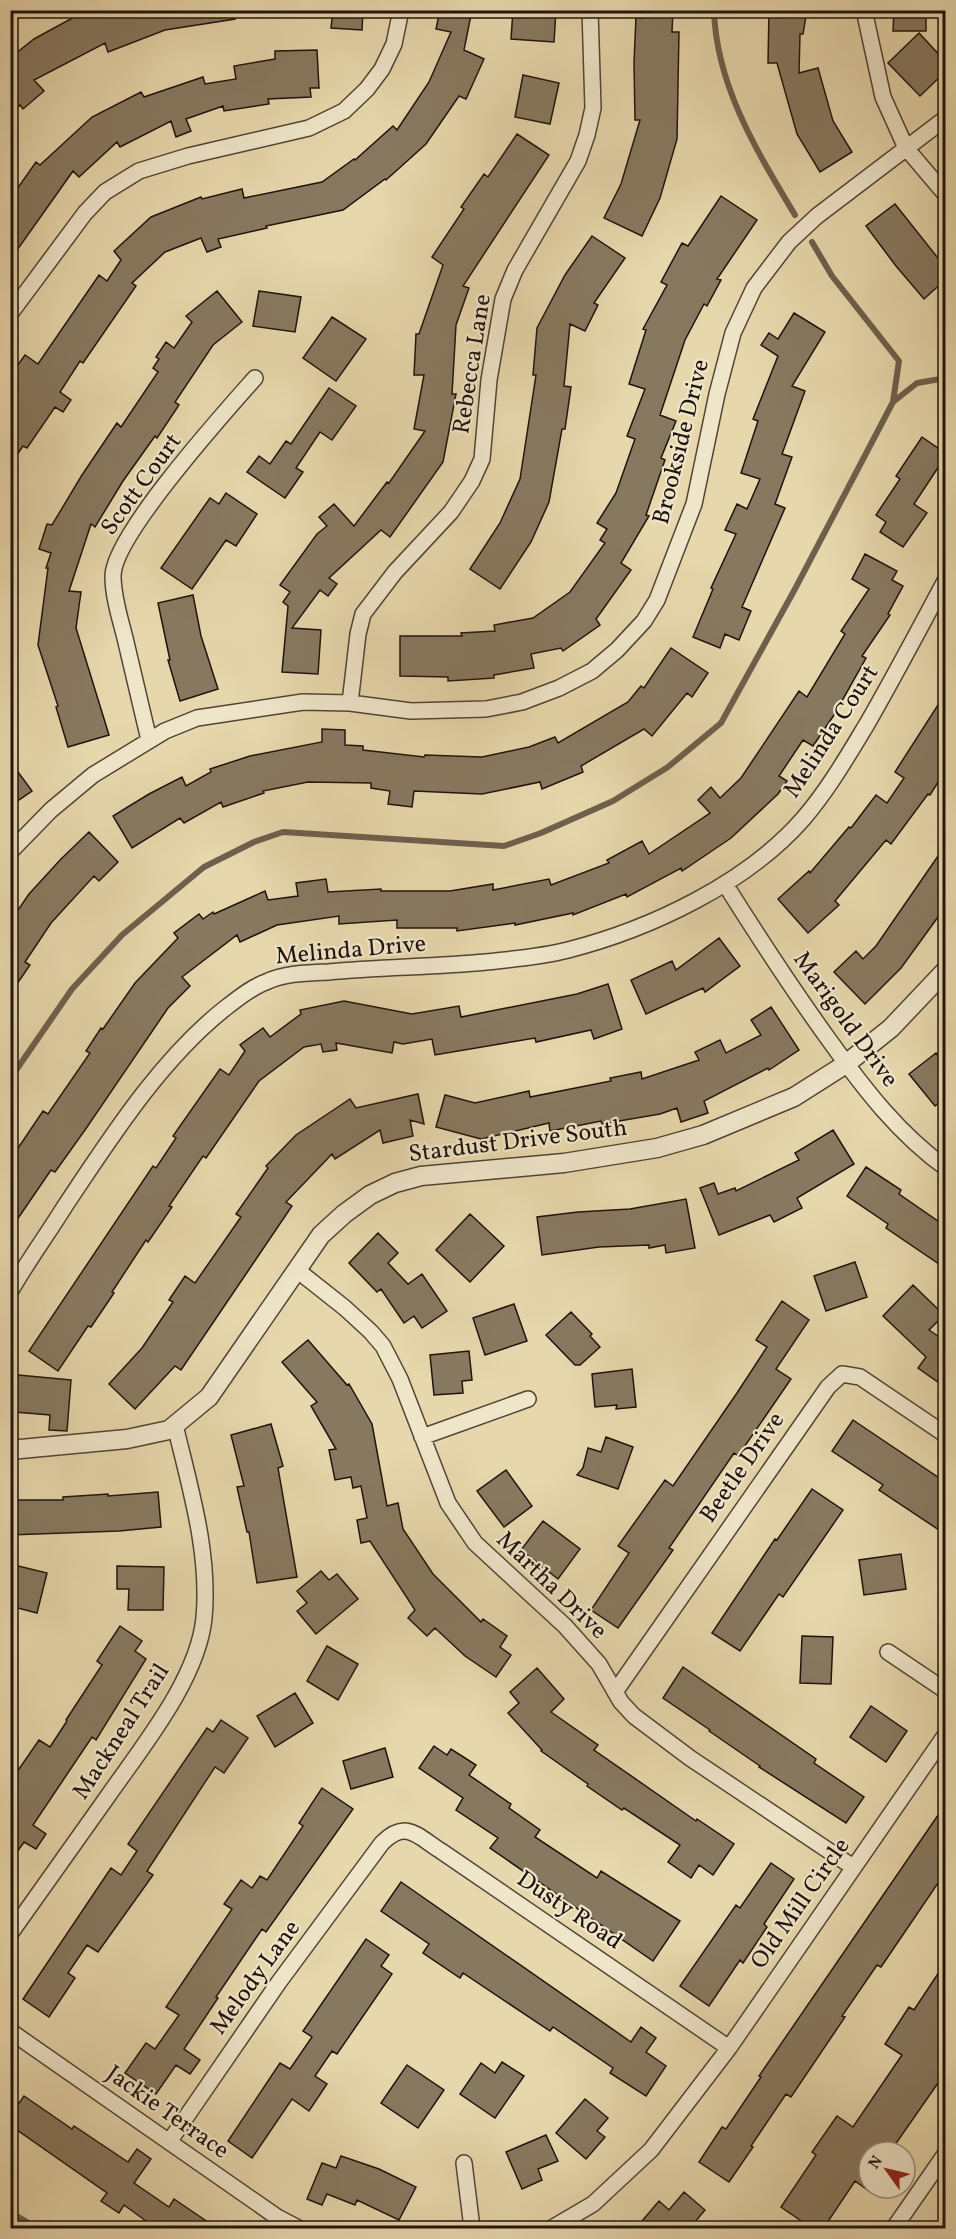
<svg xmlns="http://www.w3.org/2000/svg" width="956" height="2239" font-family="Vollkorn,serif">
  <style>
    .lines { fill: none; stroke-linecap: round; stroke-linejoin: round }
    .stream { stroke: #6e604c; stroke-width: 6 }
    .building { fill: #877960; stroke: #1f130e; stroke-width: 1.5 }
    .minor-casing { stroke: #514436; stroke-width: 18 }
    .tertiary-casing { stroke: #514436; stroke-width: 21 }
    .minor { stroke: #efe5c9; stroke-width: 15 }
    .tertiary { stroke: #efe5c9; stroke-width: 18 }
    .labels { text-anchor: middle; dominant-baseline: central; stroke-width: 4.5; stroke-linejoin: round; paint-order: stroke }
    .street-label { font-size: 24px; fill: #1f130e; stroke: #efe5c9 }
  </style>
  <rect width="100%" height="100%" fill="#e7d7ac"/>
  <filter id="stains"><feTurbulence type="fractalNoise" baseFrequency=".00333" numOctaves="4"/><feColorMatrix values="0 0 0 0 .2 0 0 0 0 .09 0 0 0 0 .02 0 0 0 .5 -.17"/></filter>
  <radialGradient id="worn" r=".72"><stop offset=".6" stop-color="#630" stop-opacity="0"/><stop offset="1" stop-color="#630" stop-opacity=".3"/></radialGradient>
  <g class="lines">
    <!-- stream -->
    <path class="stream" d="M714,10C716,86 758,153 795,215
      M812,242L832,276L899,361L893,402
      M10,1079L72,989L122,935L204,867L254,842L283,832L504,846L541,833L613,801L668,767L721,723L795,589L893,402L917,383L946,378
      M10,2212L37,2228"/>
  </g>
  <!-- building -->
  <path class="building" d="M87,10H234L235,19L165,30L108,52L105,43L34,80L44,91L23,109L20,105L10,116V58L34,39Z
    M333,10H363L362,30L331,28Z
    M440,10H472L464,50L484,59L466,99L459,96L426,144L386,180L385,179L343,210L266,226L267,228L218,239L221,247L207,252L201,238L165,252L132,283L136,286L83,363L80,361L60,392L71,400L63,412L55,407L27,448L23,446L10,465V376L25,355L38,364L99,275L107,281L121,260L114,251L151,217L201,197L202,199L242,189L244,198L322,182L354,159L355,160L393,126L397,130L429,82L451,32L436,29Z
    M513,10H556L554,42L511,39Z
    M641,10H673L672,32H679L677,139L660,198L642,236L604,218L621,184L640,120H635L634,63L636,17L641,18Z
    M769,10H807L803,34H800L799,73L818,68L833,121L852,152L820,172L797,134L777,63H768Z
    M894,10H926V31H893Z
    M919,33L945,61V72L920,96L888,63Z
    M317,50L319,88H310L311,97L268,99L269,104L224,111L223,106L186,119L191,131L176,137L171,121L120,147L117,142L79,177L73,171L10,260V199L36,162L40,165L92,117L141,92L144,97L203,77L205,84L236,79L234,66L275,59V51Z
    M523,75L559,83L550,124L515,117Z
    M517,134L549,155L463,286L469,288L456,325L452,394H456L443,462L390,537L381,530L329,578L337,584L328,596L320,590L292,628L321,630L318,674L282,672L288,606L283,602L290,592L280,585L317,534L327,526L319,517L334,504L354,526L387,482L389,483L425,431L414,429L424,375H414L416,334H419L443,265L432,257L464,209L461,207L484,174L488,177Z
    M721,196L757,220L717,279L721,280L707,306L704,304L685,340L660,415L676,421L661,458L665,460L646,515L649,516L621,563L631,570L596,619L600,625L563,651L561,648L531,654L534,668L494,675V678L448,681V677L400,676V636H462L461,633L495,631L494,625L533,618L570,592L605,543L600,540L607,529L597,523L616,493L635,439L627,436L645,389L629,384L646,330L643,329L667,285L661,282L682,243L688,246Z
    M895,204L945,267V280L924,299L896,266L866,226Z
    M592,236L625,258L594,303L598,305L585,331L570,324L564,386L571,387L565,429H562L549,502L531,542L500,589L470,569L500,523L520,479L536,375H533L537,328L565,275Z
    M217,291L242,322L213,345L175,402L179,405L157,438L155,436L123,481L95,527L91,524L69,591L81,592L76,628L109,735L68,747L56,707L58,706L38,645L48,568H46L51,553L39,549L47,524L52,525L82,475L117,423L121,427L158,372L153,368L159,359L156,357L166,342L174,348L192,322L186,316Z
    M259,291L301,297L295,332L253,326Z
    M794,313L825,332L792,386L805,391L782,454L792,457L775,504L785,508L742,607L751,611L739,640L725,634L720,648L693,637L713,589L711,588L736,534L725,530L737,504L747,509L760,479L741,473L758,421L753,419L778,356L761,345L769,333L778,339Z
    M332,317L366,339L336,381L303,358Z
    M329,388L356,406L332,440L320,432L296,468L303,472L285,498L247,472L259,456L270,464L286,441L291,444Z
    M922,437L945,453V457L914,504L927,513L903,547L880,532L886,522L876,515L900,479L896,476Z
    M226,493L257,514L236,546L226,540L192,589L161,568L210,498L219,504Z
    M865,554L897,571L892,580L903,586L888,614L890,615L862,656L866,658L834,715L813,746L803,740L779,776L787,781L778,794L731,838L682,871L681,868L627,897L626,894L573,915V913L515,925V923L457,931V928H397V920L339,924V916L277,925L240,942L237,935L182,977L190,986L168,1008L85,1130L55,1172L51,1170L10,1230V1160L43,1111L48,1114L90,1053L86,1051L101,1028L103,1029L135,983L178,938L174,933L199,914L203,919L213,912L214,914L265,891L268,900L298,896L296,883L326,879L328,892L381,889V891H450L493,884V890L549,879L551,885L609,863L607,860L642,841L649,854L710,813L698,800L711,787L720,798L741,778L799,691L807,697L845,634L841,631L869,589L852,579Z
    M193,595L201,636L218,689L180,701L168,660H170L158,603Z
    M671,648L708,673L692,697L687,693L652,736L644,729L581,766L583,772L542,789L540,782L482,794L414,791L412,807L388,804L390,791L371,788V783L308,782L263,791L264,793L223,807L221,802L184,823L180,818L132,848L113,816L149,794L182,777L186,786L211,772L210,769L250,756L322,742V729L345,730V745L363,746V750L424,757L425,755L482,757L529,747L555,737L558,743L628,702L641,686L644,688Z
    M945,694V771L930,795L928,794L891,844L886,840L835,901L839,905L808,933L778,899L809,871L810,873L849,827L851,828L876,795L887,803L904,778L895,772Z
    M10,761L32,791L10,806Z
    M89,832L118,862L99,881L94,876L51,923L25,962L30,965L10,994V922L29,894L61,859Z
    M945,846V910L940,919L938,917L901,968L865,1004L834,972L856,951L863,959L876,946Z
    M719,938L740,966L705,992L703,988L646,1014L631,980L672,961L676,970Z
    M608,984L622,1029L594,1039L591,1030L536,1042L535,1038L435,1055L432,1039L403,1044L394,1042L392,1053L336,1043L337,1050L323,1052L321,1044L304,1047L259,1081L206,1158L203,1156L169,1206L172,1207L148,1242L146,1240L112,1292L114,1293L91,1327L88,1326L58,1371L29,1351L153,1166L156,1168L176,1138L173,1136L220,1069L229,1075L245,1051L240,1045L263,1028L270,1037L301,1014L300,1010L344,1001L412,1014L459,1006L461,1017L577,994Z
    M771,1007L799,1050L769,1070L768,1068L704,1101L708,1113L681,1122L677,1108L660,1114L602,1124L601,1121L550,1131L549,1123L481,1139L436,1127L445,1095L475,1103L529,1091L530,1097L611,1081L610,1078L641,1072L642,1079L699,1060L695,1052L720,1040L726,1053L761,1035L751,1020Z
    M936,1053L945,1065V1098L935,1106L909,1074Z
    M418,1094L424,1124L410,1120L413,1136L383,1143L380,1130L335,1159L332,1154L286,1202L292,1206L181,1370L175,1366L135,1409L109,1384L142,1348L173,1302L169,1300L185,1276L195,1283L241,1217L236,1214L268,1168L266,1166L296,1135L350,1099L356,1108Z
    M833,1130L854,1164L797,1198L802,1208L774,1222L770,1215L719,1235L700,1188L714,1183L718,1194L735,1188L736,1191L799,1160L795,1153Z
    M866,1167L901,1190L899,1194L945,1226V1268L886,1228L888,1224L847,1196Z
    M686,1199L695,1248L666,1253L665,1245L649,1248V1245L599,1247L542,1255L537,1217L578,1212L630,1209Z
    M470,1214L504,1246L470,1282L436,1250Z
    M378,1233L398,1253L388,1263L408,1284L422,1274L447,1311L422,1328L414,1316L404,1323L381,1289L377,1292L349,1263Z
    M855,1262L867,1297L826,1311L814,1276Z
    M913,1285L944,1315L929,1330L945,1341V1387L918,1368L926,1357L883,1316Z
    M782,1301L809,1320L776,1369L791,1379L738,1456L734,1453L669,1548L673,1550L618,1628L591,1610L629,1553L618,1546L665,1480L673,1486L737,1393L767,1347L756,1340Z
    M514,1304L527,1341L485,1355L473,1318Z
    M571,1312L592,1334L590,1336L600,1347L580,1365H575L546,1335Z
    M308,1340L347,1385L349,1384L372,1424L387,1506L398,1503L403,1529L433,1574L481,1622L483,1619L507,1636L500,1647L511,1655L496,1677L465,1656L435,1628L427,1636L408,1618L415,1610L370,1541L361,1543L357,1520L367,1518L361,1486L353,1488L351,1477L335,1480L329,1450L336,1449L311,1406L317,1402L282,1362Z
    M469,1351L472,1380L462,1381L463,1393L434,1395L430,1355Z
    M632,1369L636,1407L616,1409L617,1405L595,1407L592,1374Z
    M18,1375L71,1380L67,1431L49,1430L50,1415L15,1412Z
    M853,1420L945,1482V1534L879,1490L883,1485L832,1451Z
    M271,1424L283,1466L278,1468L297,1577L257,1583L249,1532H247L237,1487L244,1486L231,1435Z
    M606,1437L633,1447L618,1489L577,1475L583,1468L588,1448L601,1452Z
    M506,1470L532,1506L504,1527L477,1491Z
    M812,1489L843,1510L783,1597L779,1594L740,1651L712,1633L775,1539L777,1540Z
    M158,1492L161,1527L119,1531L10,1535V1500H63V1497L108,1494V1496Z
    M543,1521L580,1549L558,1579L521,1550Z
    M901,1554L906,1589L864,1595L859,1560Z
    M10,1564L47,1573L37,1613L10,1606Z
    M117,1566L164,1567L163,1610H128L129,1589H117Z
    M321,1571L329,1580L337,1574L358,1599L316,1634L297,1611L307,1603L297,1591Z
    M120,1626L142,1641L135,1651L146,1659L96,1740L92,1737L33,1825L46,1834L36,1849L24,1842L10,1862V1782L39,1740L50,1747L67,1721L66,1720L102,1665L97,1661Z
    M802,1636L833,1637L831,1684L800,1683Z
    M327,1646L358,1664L338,1700L307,1681Z
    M683,1667L816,1759L814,1763L864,1797L846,1823L759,1767L760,1766L709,1731L710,1730L663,1698Z
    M537,1668L564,1699L551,1712L598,1745L594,1750L696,1821L697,1819L734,1844L713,1875L699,1865L691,1878L668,1862L680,1845L624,1808L622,1810L587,1786L588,1784L541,1751L542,1750L508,1713L519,1703L510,1692Z
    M295,1693L313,1723L275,1747L257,1716Z
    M871,1706L907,1731L886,1762L850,1737Z
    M221,1720L248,1738L224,1773L215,1767L147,1871L153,1875L98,1952L87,1945L68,1973L75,1978L49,2017L23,1999L111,1868L121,1875L137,1851L128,1844L207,1728L213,1732Z
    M434,1746L447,1755L451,1749L476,1765L469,1775L511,1804L509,1808L540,1830L535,1837L597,1878L601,1871L680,1921L653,1961L490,1848L498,1838L456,1810L463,1798L419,1768Z
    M385,1748L393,1777L351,1789L343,1761Z
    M322,1788L353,1809L266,1932L262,1929L216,1997L218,1998L184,2049L200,2060L190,2074L176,2065L156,2094L125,2073L146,2043L155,2049L179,2015L166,2007L232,1909L224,1904L241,1880L252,1888L260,1876L267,1880L303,1826L299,1823Z
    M945,1805V1884L940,1880L881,1967L877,1965L842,2016L845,2017L791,2097L786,2094L751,2146L753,2147L729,2182L699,2162L722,2127L726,2129L761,2077L759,2076Z
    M771,1863L794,1879L764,1924L767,1927L743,1963L740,1960L709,2006L680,1986L736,1905L740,1908Z
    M401,1882L631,2042L641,2027L656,2038L646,2052L666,2066L646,2096L610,2073L613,2068L553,2027L550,2031L463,1973L460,1978L423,1953L429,1944L381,1911Z
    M366,1939L389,1955L381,1966L392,1974L337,2054L332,2051L315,2076L327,2084L309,2111L292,2099L252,2158L228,2141L280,2063L290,2069L312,2037L303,2031Z
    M945,1963V2073L890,2152H869V2191L855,2181L823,2229H813L781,2207L816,2155L812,2152L837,2116L853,2127L902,2055L885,2044L909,2007L914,2010Z
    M502,2062L524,2076L495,2118L460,2094L481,2063L495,2073Z
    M407,2065L444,2090L418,2128L381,2103Z
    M24,2096L72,2129L74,2126L128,2162L137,2149L151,2159L134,2183L169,2207L174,2199L218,2229H157L124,2205L119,2213L101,2201L107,2193L10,2125V2116Z
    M585,2099L608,2118L597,2131L605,2137L586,2159L556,2133Z
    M546,2135L558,2161L538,2169L542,2180L522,2189L506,2152Z
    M341,2156L379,2169L416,2187L399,2220L357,2200L355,2205L327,2194L322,2205L307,2199L322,2163L336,2168Z
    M684,2192L705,2210L689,2229H651L642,2221L659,2201L669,2210Z"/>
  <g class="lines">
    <!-- minor casing -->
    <g class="minor-casing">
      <path id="minor" d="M864,10L883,97L906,148L946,195
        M10,314L85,213L105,192L139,171L188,156L309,128L344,111L367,89L382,69L394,44L401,10
        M350,703L358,634L363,614L395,572L451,512L472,481L482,459L489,380L503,299L515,270L578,161L587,135L593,108L590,10
        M149,740C141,706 133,672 125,638C120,618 113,597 113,576C113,536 225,412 255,378
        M10,852L51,810L93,775L165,731L197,718L303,702L350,703L411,711L486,709L522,702L559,688L592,671L617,650L644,621L657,600L694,504L717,394L733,333L754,288L789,242L817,216L946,118
        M725,884C759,938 794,992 832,1044C865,1090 899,1134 946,1168
        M297,1270L345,1308L371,1332L383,1346L400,1379L448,1503L475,1543L565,1626L599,1664L621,1702L634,1716L690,1758L853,1867
        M10,1292C27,1262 47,1235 65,1206C111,1137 162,1057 228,1006C240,997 252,987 266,982C285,973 307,973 328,972C381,967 434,967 486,962C513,959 541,957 568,950C650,929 746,884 803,819C828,790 847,757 867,724C894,677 920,628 946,579
        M422,1437L528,1399
        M888,1652L946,1691
        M615,1692L828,1387L842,1374L860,1377L946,1435
        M10,1934C43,1888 75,1842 108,1796C142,1747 198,1679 204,1618C210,1553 190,1488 175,1425
        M10,2031L277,2217L298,2228
        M169,2142L279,1982L382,1843C406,1819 417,1836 441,1851L729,2048
        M464,2163L472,2228
        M552,2228L593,2204L651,2150L729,2048L946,1734
        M894,2228L946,2153"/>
    </g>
    <!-- tertiary casing -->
    <g class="tertiary-casing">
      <path id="tertiary" d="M10,1450L127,1439L169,1430L209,1397L321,1235L344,1214L370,1195L395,1183L421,1176L564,1163L657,1148L703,1135L794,1097L846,1064L891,1028L946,970"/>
    </g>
    <!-- minor -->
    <use href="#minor" class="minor"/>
    <!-- tertiary -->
    <use href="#tertiary" class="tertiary"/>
  </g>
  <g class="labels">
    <!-- street labels -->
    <g class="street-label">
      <text transform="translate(473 364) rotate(-81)">Rebecca Lane</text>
      <text transform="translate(682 442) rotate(-76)">Brookside Drive</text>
      <text transform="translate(142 485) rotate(-54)">Scott Court</text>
      <text transform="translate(832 732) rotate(-57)">Melinda Court</text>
      <text transform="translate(351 951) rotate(-5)">Melinda Drive</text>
      <text transform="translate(845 1020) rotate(54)">Marigold Drive</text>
      <text transform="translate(518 1142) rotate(-7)">Stardust Drive South</text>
      <text transform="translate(743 1468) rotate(-55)">Beetle Drive</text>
      <text transform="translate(551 1586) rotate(44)">Martha Drive</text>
      <text transform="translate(122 1732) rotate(-57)">Mackneal Trail</text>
      <text transform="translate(801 1904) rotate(-55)">Old Mill Circle</text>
      <text transform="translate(569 1911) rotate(34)">Dusty Road</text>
      <text transform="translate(256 1978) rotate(-54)">Melody Lane</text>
      <text transform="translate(167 2113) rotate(35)">Jackie Terrace</text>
    </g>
  </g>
  <!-- margin -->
  <rect width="956" height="2239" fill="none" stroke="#e7d7ac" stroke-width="36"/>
  <rect x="12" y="12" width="932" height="2215" fill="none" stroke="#1f130e" stroke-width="3"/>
  <rect x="18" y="18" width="920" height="2203" fill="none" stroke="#1f130e" stroke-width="1.5"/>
  <!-- north arrow -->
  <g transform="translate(887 2170) rotate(304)"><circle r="28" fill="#efe5c9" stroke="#9c917e" stroke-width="1.5"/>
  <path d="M0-4.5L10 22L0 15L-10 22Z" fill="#8f2418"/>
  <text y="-9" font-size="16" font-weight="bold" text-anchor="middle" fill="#1f130e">N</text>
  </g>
  <rect width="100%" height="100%" filter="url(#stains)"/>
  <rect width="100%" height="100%" fill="url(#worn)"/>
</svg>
